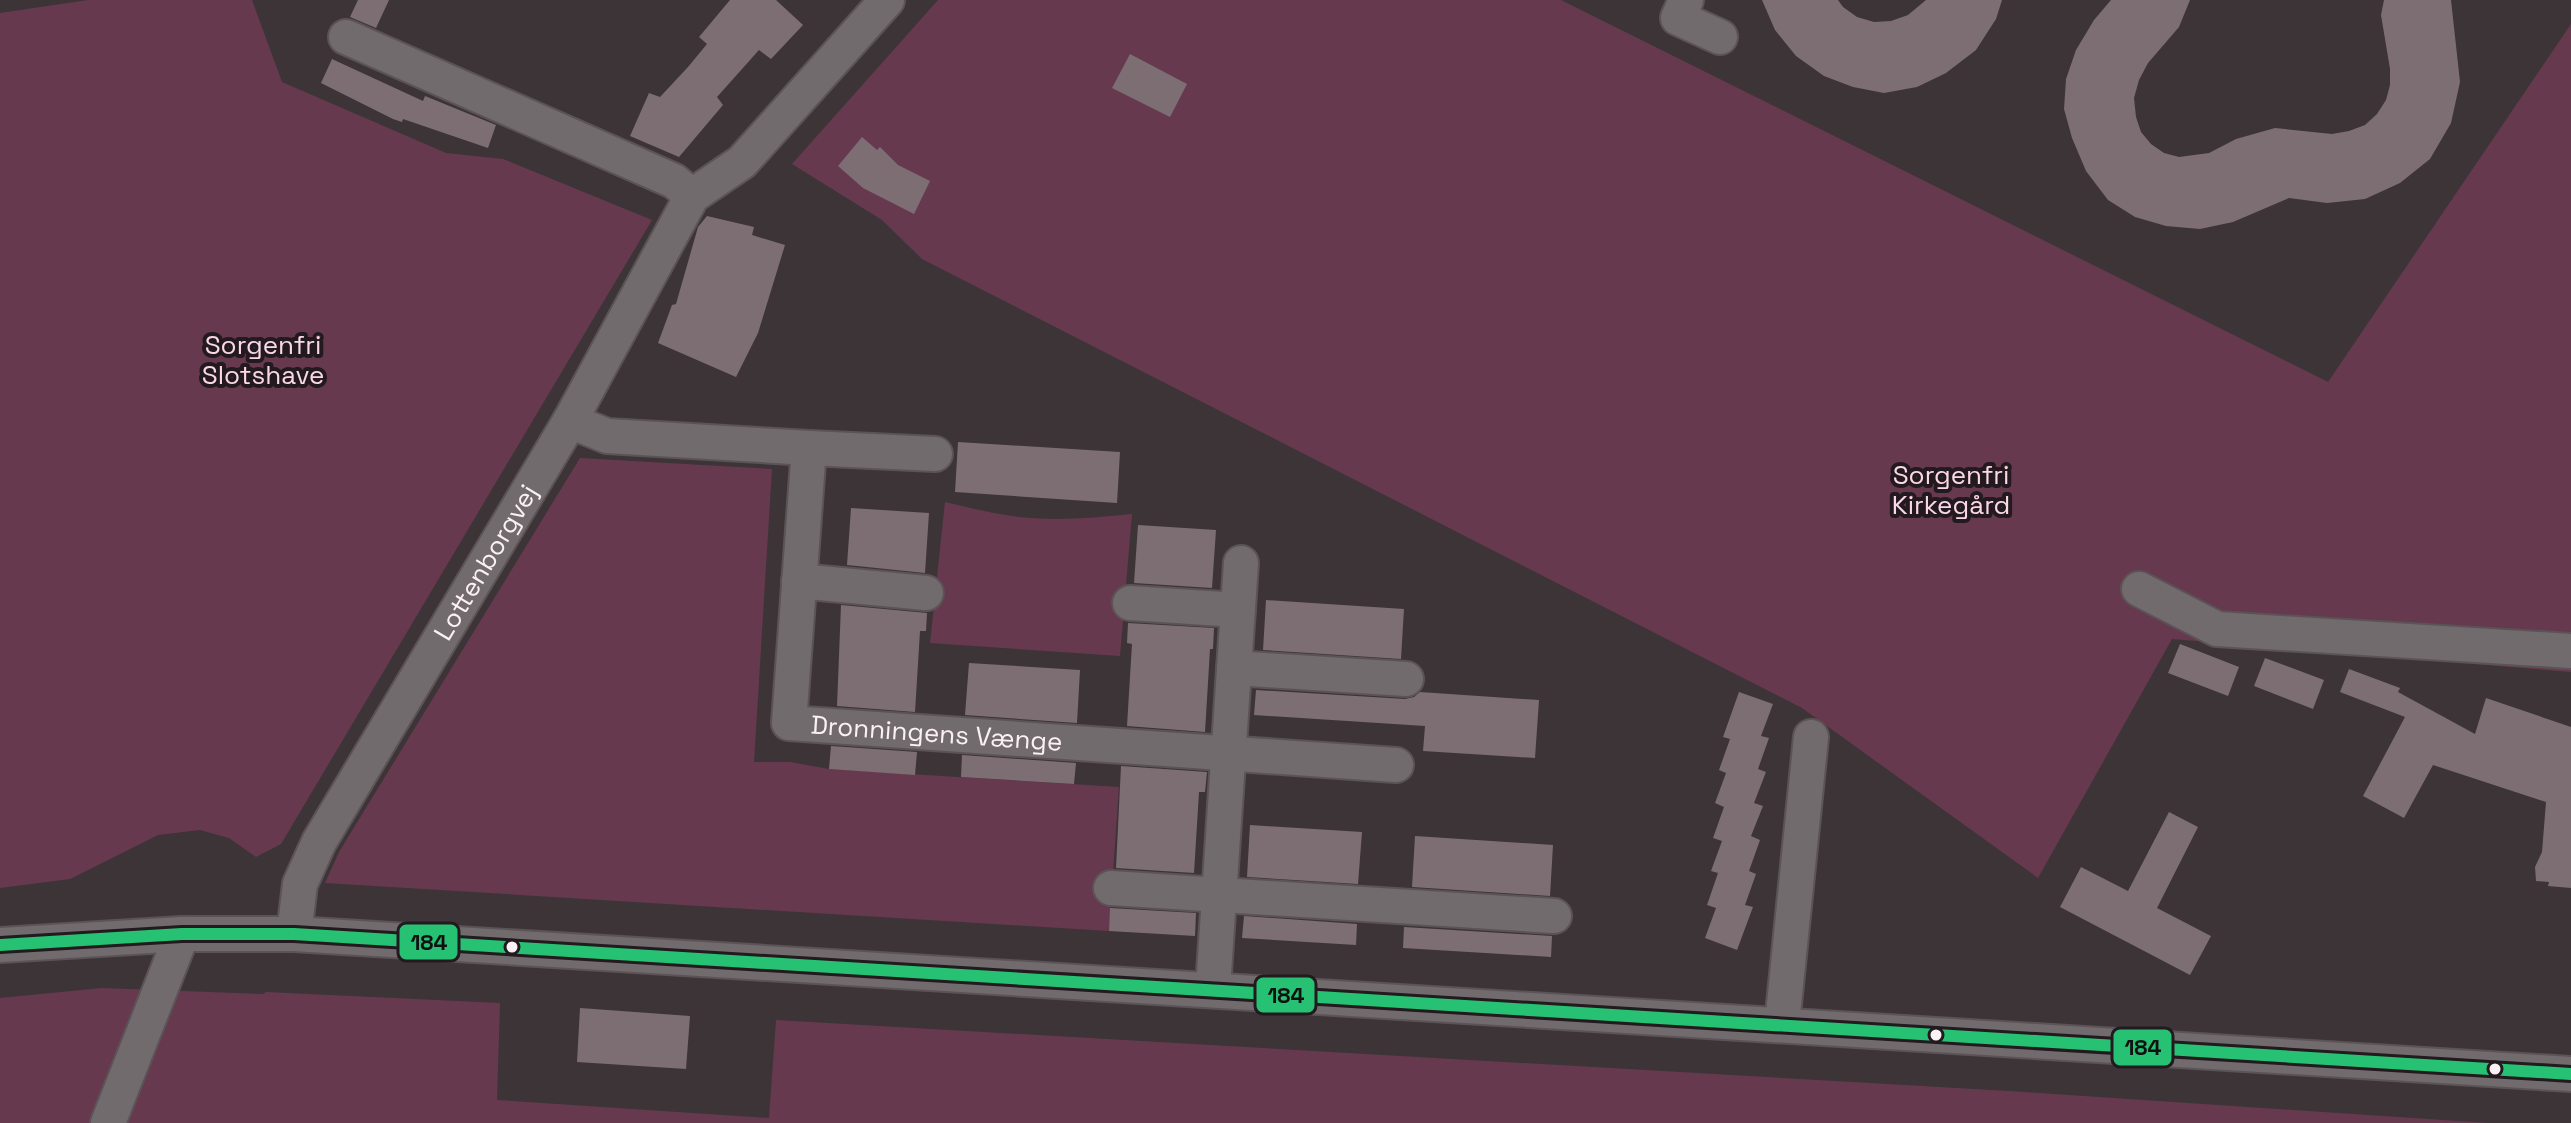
<svg xmlns="http://www.w3.org/2000/svg" width="2571" height="1123" font-family="'Space Grotesk',sans-serif">
  <style>
    .green { fill: #67394e }
    .building { fill: #7d6e74 }
    .lines { fill: none; stroke-linecap: round; stroke-linejoin: round }
    .minor-casing { stroke: #5b5356; stroke-width: 38 }
    .minor { stroke: #726b6e; stroke-width: 34 }
    .bus-1-casing { stroke: #221a1e; stroke-width: 18 }
    .bus-1 { stroke: #26c172; stroke-width: 12 }
    .bus-dot { fill: #fbf0f4; stroke: #221a1e; stroke-width: 3 }
    .labels { text-anchor: middle; dominant-baseline: central; stroke-width: 8; stroke-linejoin: round; paint-order: stroke }
    .park-label { font-size: 26px; fill: #fbd8e6; stroke: #221a1e }
    .street-label { font-size: 26px; fill: #fbf0f4; stroke: #221a1e }
    .line-badge { stroke: #221a1e; stroke-width: 3 }
    .pale-badge-label { font-size: 22px; text-anchor: middle; font-weight: bold; fill: #111 }
  </style>
  <rect width="100%" height="100%" fill="#3d3438"/>
  <!-- green -->
  <path class="green" d="M88,0H252L282,82L446,153L503,159L652,220L281,844L256,857L229,838L200,830L158,835L70,879L0,888V13Z
    M938,0H1561L2328,382L2571,24V672L2172,639L2038,878L1802,708L922,259L882,220L792,164Z
    M580,458L772,469L754,762H790L829,769L1119,787L1109,931L325,883L339,852Z
    M945,502C974,509 1002,516 1032,518C1065,521 1099,517 1132,514L1120,656L930,643Z
    M102,988L263,994L266,992L500,1003L497,1100L769,1118L776,1020L2009,1091L2488,1123H0V998Z"/>
  <!-- building -->
  <path class="building" d="M358,0H389L376,28L350,17Z
    M730,0H776L803,25L771,59L759,50L717,97L723,105L679,157L630,136L649,93L660,97L688,67L707,44L699,37Z
    M1762,0H1838L1843,7L1857,17L1874,22L1891,21L1908,15L1926,0H2002L1996,19L1976,50L1946,73L1917,87L1884,93L1853,87L1824,76L1796,56L1775,30Z
    M2111,0H2190L2179,27L2148,63L2139,80L2134,98L2136,117L2141,132L2151,144L2164,153L2179,157L2209,153L2236,139L2275,128L2332,134L2349,131L2365,125L2377,114L2386,100L2390,85V69L2381,15L2384,0H2451L2460,82L2451,123L2430,159L2400,183L2365,199L2327,203L2289,198L2233,222L2200,229L2166,226L2135,217L2108,200L2086,171L2072,138L2064,109L2066,79L2076,50L2094,20Z
    M1130,54L1187,84L1170,117L1112,88Z
    M332,59L423,101L425,96L496,125L488,148L403,119L402,122L393,119L321,83Z
    M862,137L877,150L880,147L898,165L930,181L914,214L863,188L838,166Z
    M707,216L754,227L752,235L785,245L758,333L736,377L658,343L672,305L676,304L698,227Z
    M958,442L1120,452L1117,503L955,492Z
    M851,508L929,513L925,573L847,565Z
    M1138,525L1216,530L1212,588L1134,583Z
    M1266,600L1404,609L1401,659L1263,650Z
    M841,605L927,613L926,631H920L915,712L837,706Z
    M1128,623L1214,628L1213,649H1210L1205,732L1127,726L1132,644L1127,643Z
    M2180,644L2239,667L2228,696L2168,673Z
    M2265,658L2324,680L2313,709L2254,686Z
    M969,663L1080,670L1077,723L965,715Z
    M2349,669L2400,688L2398,692L2475,734L2486,698L2571,727V888L2548,886L2549,882L2536,881L2535,867L2542,852L2546,802L2433,765L2404,818L2363,796L2405,717L2340,692Z
    M1256,690L1405,699L1414,697L1420,692L1539,700L1535,758L1423,751L1425,726L1254,715Z
    M1739,692L1773,704L1761,736L1769,738L1758,769L1766,772L1754,803L1763,806L1751,836L1760,840L1749,871L1756,874L1745,905L1753,907L1737,950L1705,938L1716,908L1707,905L1718,873L1711,871L1722,841L1713,838L1724,807L1715,803L1726,773L1719,770L1730,739L1723,737Z
    M831,746L917,752L915,775L829,769Z
    M962,755L1076,763L1074,784L961,777Z
    M1121,766L1207,772L1205,792H1199L1194,873L1116,868Z
    M2169,812L2198,827L2157,908L2211,936L2190,975L2060,907L2081,867L2128,891Z
    M1250,825L1362,832L1358,884L1247,877Z
    M1415,836L1553,845L1550,896L1412,887Z
    M1110,908L1196,913L1195,936L1109,931Z
    M1244,916L1357,924L1356,945L1242,938Z
    M1404,927L1552,936L1551,957L1403,948Z
    M580,1008L690,1016L686,1069L577,1062Z"/>
  <g class="lines">
    <!-- minor casing -->
    <g class="minor-casing">
      <g id="minor">
        <path d="M1686,0L1678,18L1720,37"/>
        <path d="M346,37L674,181L692,196"/>
        <path id="s1" d="M570,421L607,436L809,448L789,723L1396,765"/>
        <path d="M809,448L935,454"/>
        <path d="M799,581L926,593"/>
        <path d="M2139,589L2217,629L2571,651"/>
        <path d="M1130,603L1238,610"/>
        <path d="M1234,668L1406,679"/>
        <path d="M1111,888L1554,916"/>
        <path id="s2" d="M294,934L300,884L319,842L570,421L692,196L742,162L887,0"/>
        <path d="M0,945L182,934H294L2571,1074"/>
        <path d="M1213,988L1241,563"/>
        <path d="M1782,1024L1811,737"/>
        <path d="M108,1123L182,934"/>
      </g>
    </g>
    <!-- minor -->
    <use href="#minor" class="minor"/>
    <!-- bus-1 casing -->
    <g class="bus-1-casing">
      <path id="bus-1" d="M0,945L182,934H294L2571,1074"/>
    </g>
    <!-- bus-1 -->
    <use href="#bus-1" class="bus-1"/>
  </g>
  <!-- markers -->
  <g class="bus-dot">
    <circle cx="512" cy="947" r="7"/>
    <circle cx="1936" cy="1035" r="7"/>
    <circle cx="2495" cy="1069" r="7"/>
  </g>
  <g class="labels">
    <!-- park labels -->
    <g class="park-label">
      <text x="263" y="345">Sorgenfri<tspan x="263" dy="30">Slotshave</tspan></text>
      <text x="1951" y="475">Sorgenfri<tspan x="1951" dy="30">Kirkegård</tspan></text>
    </g>
    <!-- street labels -->
    <g class="street-label">
      <text stroke="none"><textPath href="#s2" startOffset="422">Lottenborgvej</textPath></text>
      <text stroke="none"><textPath href="#s1" startOffset="666">Dronningens Vænge</textPath></text>
    </g>
  </g>
  <g class="line-badge">
    <rect x="398" y="923" width="61" height="38" rx="8" fill="#26c172"/>
    <rect x="1255" y="976" width="61" height="38" rx="8" fill="#26c172"/>
    <rect x="2112" y="1028" width="61" height="39" rx="8" fill="#26c172"/>
  </g>
  <g class="pale-badge-label">
    <text x="429" y="950">184</text>
    <text x="1286" y="1003">184</text>
    <text x="2143" y="1055">184</text>
  </g>
</svg>
